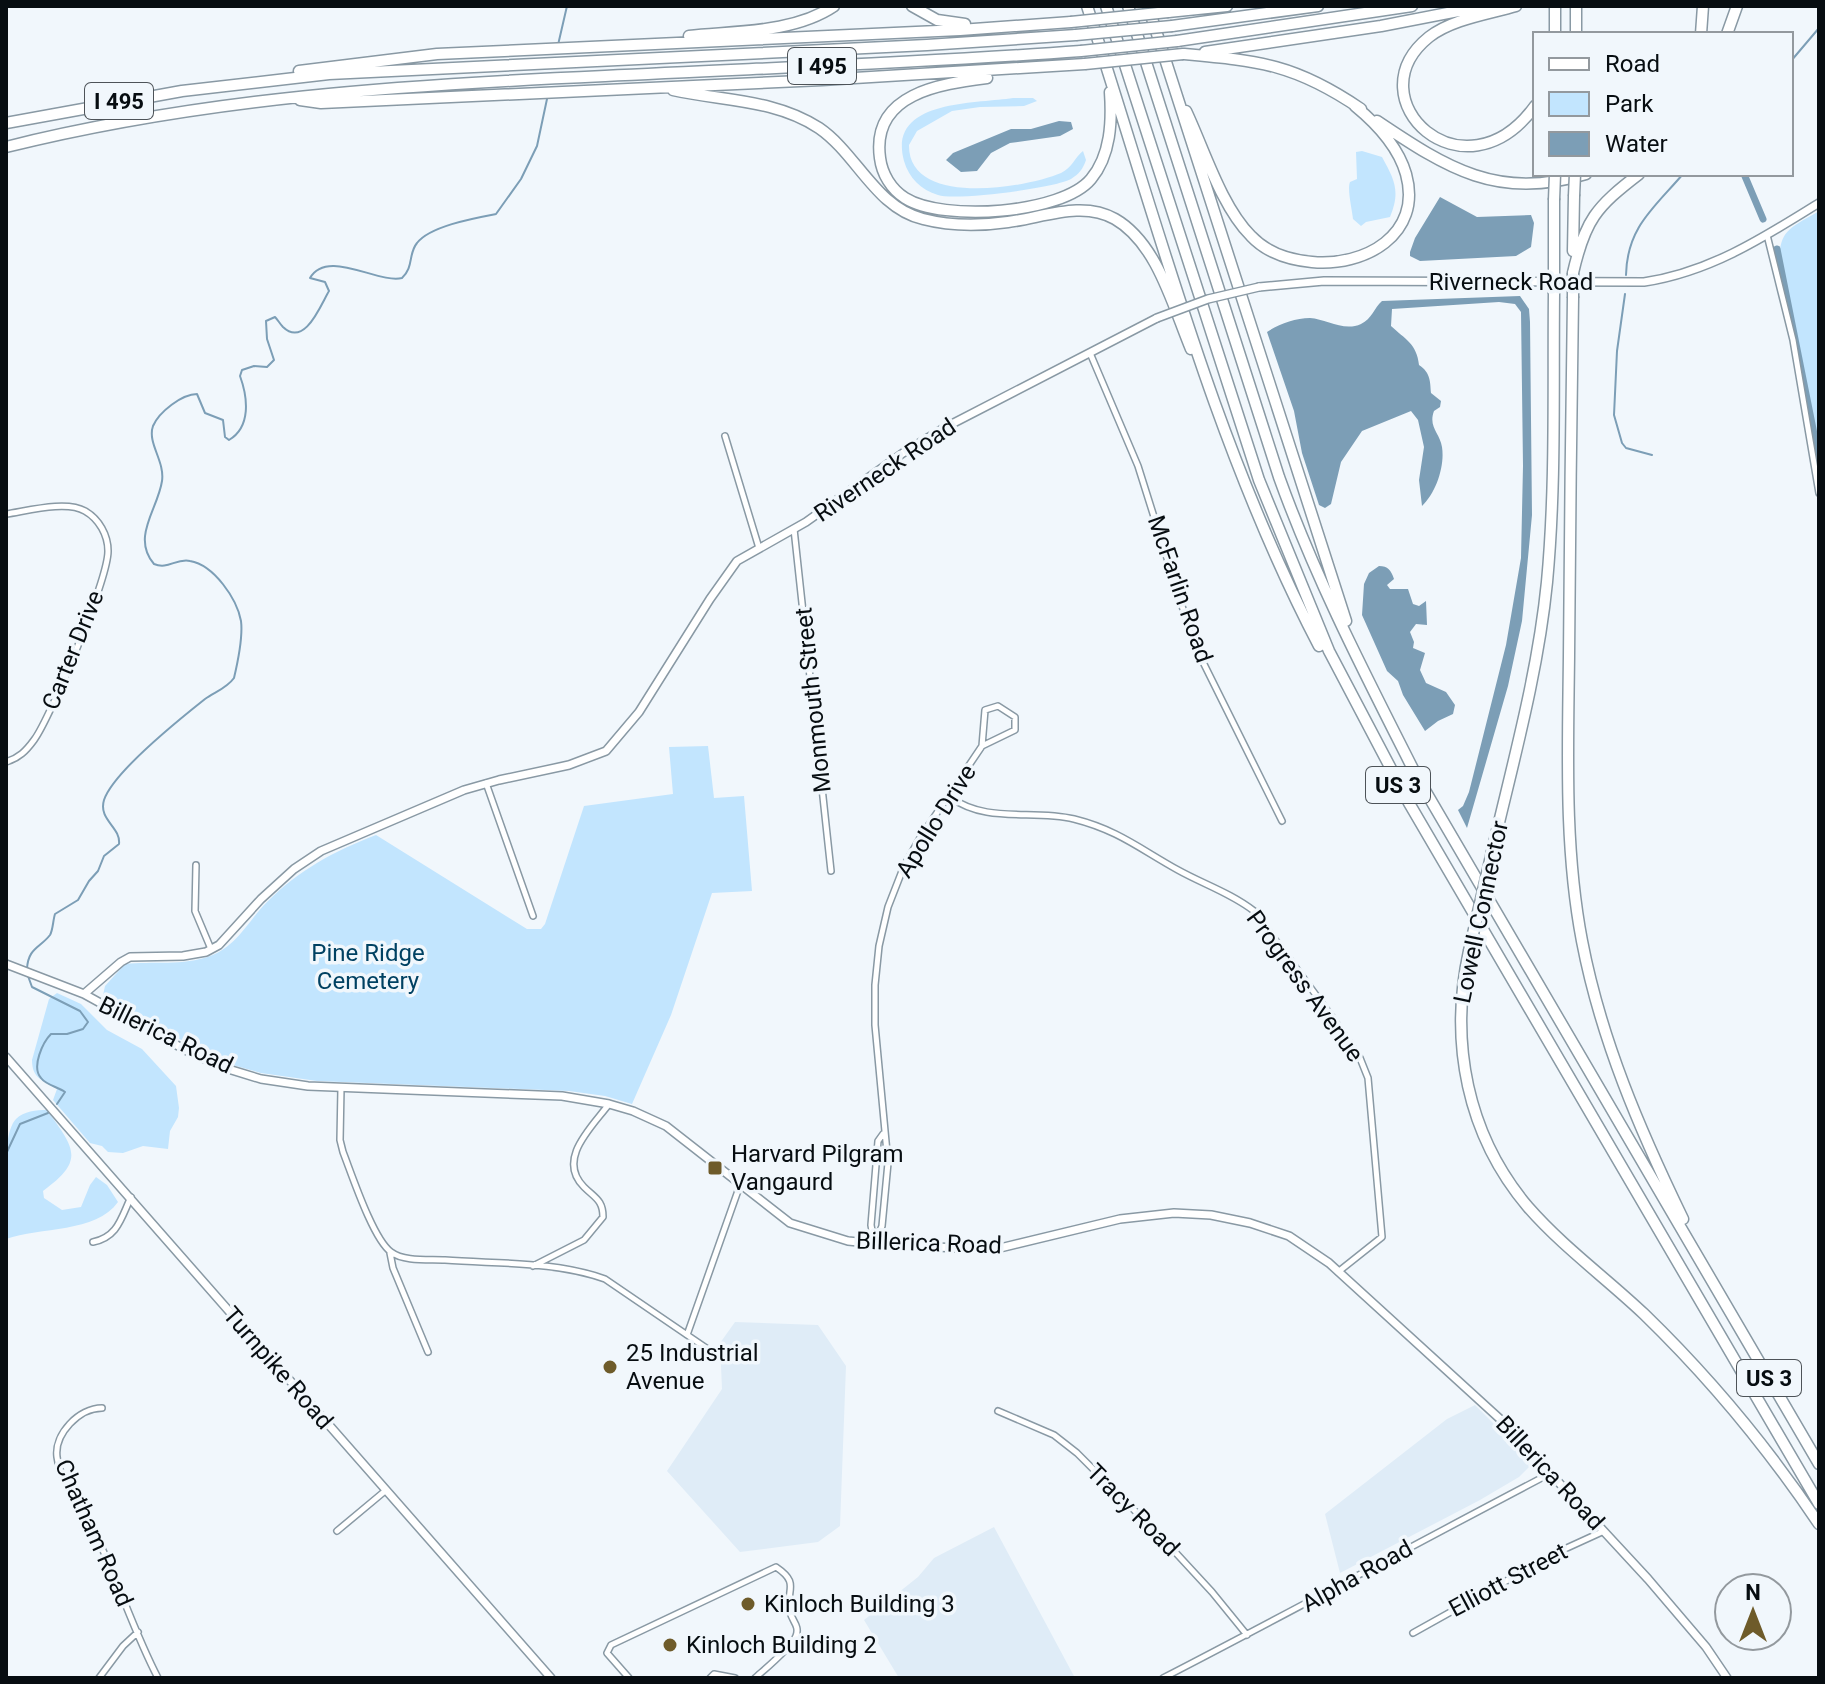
<svg xmlns="http://www.w3.org/2000/svg" width="1825" height="1684" font-family="Roboto,sans-serif">
  <style>
    .built { fill: #dfecf7 }
    .green { fill: #c2e5fe }
    .water { fill: #7c9eb6 }
    .lines { fill: none; stroke-linecap: round; stroke-linejoin: round }
    .stream { stroke: #7c9eb6; stroke-width: 2 }
    .canal { stroke: #7c9eb6; stroke-width: 7 }
    .minor-casing { stroke: #8999a4; stroke-width: 8 }
    .secondary-casing { stroke: #8999a4; stroke-width: 10 }
    .motorway-casing { stroke: #8999a4; stroke-width: 13 }
    .minor { stroke: #fff; stroke-width: 5 }
    .secondary { stroke: #fff; stroke-width: 7 }
    .motorway { stroke: #fff; stroke-width: 10 }
    .secondary-bridge-casing { stroke: #8999a4; stroke-width: 10; stroke-linecap: butt }
    .motorway-bridge-casing { stroke: #8999a4; stroke-width: 13; stroke-linecap: butt }
    .secondary-bridge { stroke: #fff; stroke-width: 7 }
    .motorway-bridge { stroke: #fff; stroke-width: 10 }
    .poi-dot { fill: #6e5b2a; stroke: #f1f7fc; stroke-width: 3 }
    .labels { text-anchor: middle; dominant-baseline: central; stroke-width: 7; stroke-linejoin: round; paint-order: stroke }
    .shield { fill: #f1f7fc; stroke: #4d5358; stroke-width: 2 }
    .shield-label { font-size: 22px; font-weight: bold; fill: #070d11 }
    .street-label { font-size: 24px; fill: #070d11; stroke: #f1f7fc }
    .park-label { font-size: 24px; fill: #004162; stroke: #f1f7fc }
    .poi-label { font-size: 24px; fill: #070d11; stroke: #f1f7fc; text-anchor: start }
  </style>
  <rect width="100%" height="100%" fill="#f1f7fc"/>
  <!-- built -->
  <path class="built" d="M735,1322L818,1325L846,1366L840,1526L818,1542L740,1552L667,1471L722,1389L720,1343Z
    M1475,1405L1529,1459V1467L1519,1477L1480,1500L1340,1573L1325,1514L1447,1419Z
    M994,1527L1075,1678H899L864,1620L918,1577L934,1558Z"/>
  <!-- green -->
  <path class="green" d="M1013,98H1033L1037,101L1024,106L980,107L952,111L917,131L909,145C908,208 1026,188 1061,173C1072,168 1075,157 1083,151L1086,160C1083,169 1079,174 1071,179C1055,188 956,201 938,195C921,190 909,178 904,161C887,99 976,104 1013,98Z
    M1362,151L1382,157C1394,179 1401,191 1390,217L1366,222L1361,226L1353,219C1352,209 1347,189 1350,182L1357,179L1356,152Z
    M1819,211V471L1779,266C1779,229 1789,229 1819,211Z
    M708,746L714,798L744,796L752,891L712,893L671,1015L632,1104L605,1096L569,1091L317,1081L261,1073L229,1064L102,1000L105,986L125,964C152,961 184,966 210,956C237,946 248,921 267,902C299,870 334,851 376,835L527,929H541L545,924L584,806L673,794L669,747Z
    M57,993L81,1004L107,1030L142,1049L176,1086L179,1108L178,1117L170,1131L168,1149L143,1146L123,1153L108,1152L102,1146L90,1143L53,1100L57,1089C43,1080 32,1079 32,1060L49,999Z
    M47,1110C74,1148 86,1160 43,1191L44,1198L62,1210L81,1207L90,1185L96,1177L107,1185L118,1202C96,1233 40,1227 6,1239C6,1213 0,1135 16,1119C24,1111 36,1110 47,1110Z"/>
  <!-- water -->
  <path class="water" d="M1059,121L1071,122L1073,129L1060,136L1010,143L991,153L977,171L961,172L946,160L953,153L1011,129H1031Z
    M1440,197L1477,217L1531,215L1534,223L1531,247L1516,256L1420,261L1410,256V252L1415,238Z
    M1520,296L1529,309L1530,322L1532,515L1522,621L1508,686L1467,828L1458,810L1463,806L1469,792L1506,645L1521,558L1523,466L1521,312L1515,304L1499,302L1392,309L1391,326C1405,339 1417,344 1419,365C1431,373 1430,382 1431,393L1441,401L1440,407L1434,411C1428,427 1440,433 1442,447C1445,466 1436,493 1422,506L1419,480L1424,447L1418,420L1411,411L1362,431L1341,462L1331,504L1325,508L1319,505L1302,453L1294,411L1267,332C1279,324 1295,318 1310,318C1326,319 1344,332 1361,324C1372,319 1374,308 1382,301Z
    M1379,566C1388,566 1391,570 1394,579L1387,585L1390,589H1408L1413,604L1419,606L1426,601L1427,625L1416,624L1410,632L1414,642L1413,648L1425,653L1420,670L1426,683L1446,692L1455,705L1453,714L1438,721L1425,731L1403,695L1398,681L1387,671L1362,615L1364,584L1369,573Z"/>
  <g class="lines">
    <!-- stream -->
    <path class="stream" d="M558,45L567,6
      M1791,61L1819,28
      M1626,275C1627,227 1654,208 1683,174
      M1625,294L1617,351L1614,415L1622,443L1626,448L1652,455
      M27,969C28,948 40,948 50,935C53,930 53,920 55,914L78,900L89,881L98,871L104,856L119,844C121,827 98,820 104,800C113,773 181,718 205,699C215,692 227,688 234,678C238,661 243,637 241,621C237,599 214,565 190,561C176,558 168,570 154,564C131,537 158,509 162,481C165,461 147,443 153,426C159,412 182,394 197,394L205,413L223,420L225,437L229,440C251,427 248,398 240,376L242,370L254,366L267,367L274,360L267,339L266,321L275,317C278,320 280,324 283,327C305,348 321,304 329,291L325,282L310,278C327,248 378,284 402,278C414,267 408,254 417,243C430,226 475,218 496,214L521,179L537,146L547,99
      M28,976L32,987L80,1011L88,1022L83,1029L67,1034H51C43,1042 31,1067 41,1078C46,1085 58,1087 65,1092L57,1104
      M6,1154L20,1124L48,1113"/>
    <!-- canal -->
    <path class="canal" d="M1744,174L1763,219
      M1777,249L1819,459"/>
    <!-- minor casing -->
    <g class="minor-casing">
      <path id="minor" d="M1767,235L1793,340L1819,493
        M1090,353L1138,466L1194,644L1282,821
        M725,436L759,548
        M6,514C27,511 66,500 85,511C99,519 108,535 108,551C108,578 51,717 34,740C26,751 19,758 6,762
        M794,529L831,871
        M486,783L533,916
        M950,797C987,824 1032,809 1074,819C1118,830 1140,849 1178,870C1203,884 1231,893 1254,911L1330,1014L1360,1058L1368,1078L1382,1237L1338,1272
        M196,865L195,911L211,949
        M341,1088L340,1140L343,1152C352,1175 373,1239 391,1252C404,1262 430,1259 445,1260C497,1264 556,1261 605,1279L715,1354
        M93,1242C118,1237 121,1218 131,1197
        M874,1243L871,1225L878,1141L883,1134
        M875,1243L882,1226L888,1163L875,1025V985L879,946L888,907L904,866L920,838L982,746L1015,730V717L998,706L985,710L982,746
        M390,1253L393,1268L428,1352
        M533,1266L584,1240L603,1217C603,1200 595,1198 584,1187C556,1159 592,1127 609,1104
        M687,1335L740,1185
        M102,1408C79,1408 54,1434 57,1457C60,1483 90,1522 101,1546C121,1590 136,1636 158,1678
        M998,1411L1054,1435L1077,1453L1164,1540L1212,1592L1247,1635
        M337,1531L385,1491
        M1413,1633L1558,1552L1604,1531
        M99,1678L123,1646L138,1632
        M629,1678L607,1653L611,1645L776,1567C801,1584 785,1589 790,1612C792,1621 800,1626 796,1636C791,1648 765,1669 755,1678
        M710,1678L714,1674L735,1678
        M1163,1678C1293,1611 1421,1541 1551,1473"/>
    </g>
    <!-- secondary casing -->
    <g class="secondary-casing">
      <path id="secondary" d="M1259,287L1324,281L1644,282C1710,272 1763,238 1819,203
        M6,964L84,994L191,1053L225,1068L261,1079L308,1086L562,1096L609,1104L633,1111L666,1126L790,1223L848,1241L900,1246L996,1249L1120,1219L1174,1213L1211,1215L1250,1223L1289,1236L1329,1263L1500,1419L1648,1579L1706,1647L1727,1678
        M84,994L121,962L130,957L183,956L206,952L219,945L261,899L294,869L321,851L464,790L499,780L569,765L606,751L639,712L710,599L737,561L806,522L903,453L944,428L1157,318
        M6,1057L551,1678"/>
    </g>
    <!-- motorway casing -->
    <g class="motorway-casing">
      <path id="motorway" d="M912,6L937,20L965,24
        M1087,6C1157,221 1214,445 1319,646
        M1106,6L1259,480L1329,651L1409,803L1819,1504
        M1128,6L1279,477C1316,580 1367,678 1416,775L1819,1464
        M1148,6L1346,621
        M1516,6C1489,14 1452,19 1429,37C1352,99 1464,204 1535,106
        M1555,6V34
        M1168,12L1227,6
        M1172,26L1318,6
        M1576,34V6
        M1701,34L1703,6
        M1727,34L1737,6
        M689,36C736,31 794,33 834,6
        M1177,41L1412,6
        M1205,52L1381,26L1484,6
        M1183,54C1260,61 1295,64 1361,109
        M299,71L437,54L960,30L1071,22
        M987,78C941,84 871,93 880,158C882,174 891,189 905,198C943,222 1062,214 1091,179C1111,155 1112,121 1110,92
        M673,90C722,101 775,99 819,128C857,154 876,208 923,219C950,226 980,226 1008,222C1042,218 1082,200 1115,219C1157,243 1173,306 1191,349
        M300,100L321,103L822,80L1085,64
        M1186,111C1204,149 1221,206 1251,236C1267,253 1289,260 1312,262C1364,267 1423,235 1406,174C1398,146 1377,124 1355,106
        M1377,121C1447,168 1498,201 1586,174
        M6,123L182,91L329,74L927,45L1076,35
        M6,147C202,98 404,85 605,76C763,68 922,63 1081,51
        M1573,251L1574,196
        M1554,273V200
        M1573,273C1585,220 1596,207 1639,174
        M1573,298C1571,417 1570,537 1569,656C1568,751 1564,847 1582,941C1601,1040 1640,1130 1683,1219
        M1492,852C1513,762 1538,673 1547,582C1556,486 1553,389 1554,294
        M1469,951C1449,1042 1467,1135 1528,1207C1563,1247 1606,1278 1644,1314C1710,1378 1768,1448 1819,1524"/>
    </g>
    <!-- minor -->
    <use href="#minor" class="minor"/>
    <!-- secondary -->
    <use href="#secondary" class="secondary"/>
    <!-- motorway -->
    <use href="#motorway" class="motorway"/>
    <!-- secondary-bridge casing -->
    <g class="secondary-bridge-casing">
      <path id="secondary-bridge" d="M1157,318L1208,299L1259,287"/>
    </g>
    <!-- motorway-bridge casing -->
    <g class="motorway-bridge-casing">
      <path id="motorway-bridge" d="M1071,22L1168,12
        M1076,35L1172,26
        M1081,51L1177,41
        M1085,64L1183,54
        M1574,196L1575,174
        M1554,200L1555,174
        M1554,273V294
        M1573,298V273
        M1469,951L1492,852"/>
    </g>
    <!-- secondary-bridge -->
    <use href="#secondary-bridge" class="secondary-bridge"/>
    <!-- motorway-bridge -->
    <use href="#motorway-bridge" class="motorway-bridge"/>
  </g>
  <!-- markers -->
  <g class="poi-dot">
    <rect x="707" y="1160" width="16" height="16" rx="4"/>
    <circle cx="610" cy="1367" r="8"/>
    <circle cx="748" cy="1604" r="8"/>
    <circle cx="670" cy="1645" r="8"/>
  </g>
  <g class="labels">
    <!-- shield labels -->
    <g class="shield">
      <rect x="788" y="48" width="68" height="36" rx="6"/>
      <rect x="85" y="83" width="68" height="36" rx="6"/>
      <rect x="1366" y="767" width="64" height="36" rx="6"/>
      <rect x="1737" y="1360" width="64" height="36" rx="6"/>
    </g>
    <g class="shield-label">
      <text x="822" y="66">I 495</text>
      <text x="119" y="101">I 495</text>
      <text x="1398" y="785">US 3</text>
      <text x="1769" y="1378">US 3</text>
    </g>
    <!-- street labels -->
    <g class="street-label">
      <text x="1511" y="282">Riverneck Road</text>
      <text transform="translate(885 470) rotate(-34)">Riverneck Road</text>
      <text transform="translate(1180 589) rotate(71)">McFarlin Road</text>
      <text transform="translate(73 650) rotate(-68)">Carter Drive</text>
      <text transform="translate(813 700) rotate(-96)">Monmouth Street</text>
      <text transform="translate(936 821) rotate(-58)">Apollo Drive</text>
      <text transform="translate(1481 912) rotate(-78)">Lowell Connector</text>
      <text transform="translate(1305 986) rotate(54)">Progress Avenue</text>
      <text transform="translate(166 1035) rotate(26)">Billerica Road</text>
      <text transform="translate(929 1243) rotate(2)">Billerica Road</text>
      <text transform="translate(278 1368) rotate(49)">Turnpike Road</text>
      <text transform="translate(1550 1473) rotate(47)">Billerica Road</text>
      <text transform="translate(1133 1510) rotate(45)">Tracy Road</text>
      <text transform="translate(94 1533) rotate(66)">Chatham Road</text>
      <text transform="translate(1357 1576) rotate(-29)">Alpha Road</text>
      <text transform="translate(1508 1580) rotate(-28)">Elliott Street</text>
    </g>
    <!-- park labels -->
    <g class="park-label">
      <text x="368" y="953">Pine Ridge<tspan x="368" dy="28">Cemetery</tspan></text>
    </g>
    <!-- poi labels -->
    <g class="poi-label">
      <text x="731" y="1154">Harvard Pilgram<tspan x="731" dy="28">Vangaurd</tspan></text>
      <text x="626" y="1353">25 Industrial<tspan x="626" dy="28">Avenue</tspan></text>
      <text x="764" y="1604">Kinloch Building 3</text>
      <text x="686" y="1645">Kinloch Building 2</text>
    </g>
  </g>
  <!-- border -->
  <rect width="1825" height="1684" fill="none" stroke="#070d11" stroke-width="16"/>
  <!-- legend -->
  <rect x="1533" y="32" width="260" height="144" fill="#f1f7fc" stroke="#93999e" stroke-width="2"/>
  <rect x="1549" y="58" width="40" height="12" fill="#ffffff" stroke="#93999e" stroke-width="2"/>
  <text x="1605" y="72" font-size="24" fill="#070d11">Road</text>
  <rect x="1549" y="92" width="40" height="24" fill="#c2e5fe" stroke="#93999e" stroke-width="2"/>
  <text x="1605" y="112" font-size="24" fill="#070d11">Park</text>
  <rect x="1549" y="132" width="40" height="24" fill="#7c9eb6" stroke="#93999e" stroke-width="2"/>
  <text x="1605" y="152" font-size="24" fill="#070d11">Water</text>
  <!-- north arrow -->
  <g transform="translate(1753 1612)"><circle r="38" fill="#f1f7fc" stroke="#93999e" stroke-width="2"/>
  <path d="M0-6L14 30L0 20L-14 30Z" fill="#6e5b2a"/>
  <text y="-12" font-size="22" font-weight="bold" text-anchor="middle" fill="#070d11">N</text>
  </g>
</svg>
